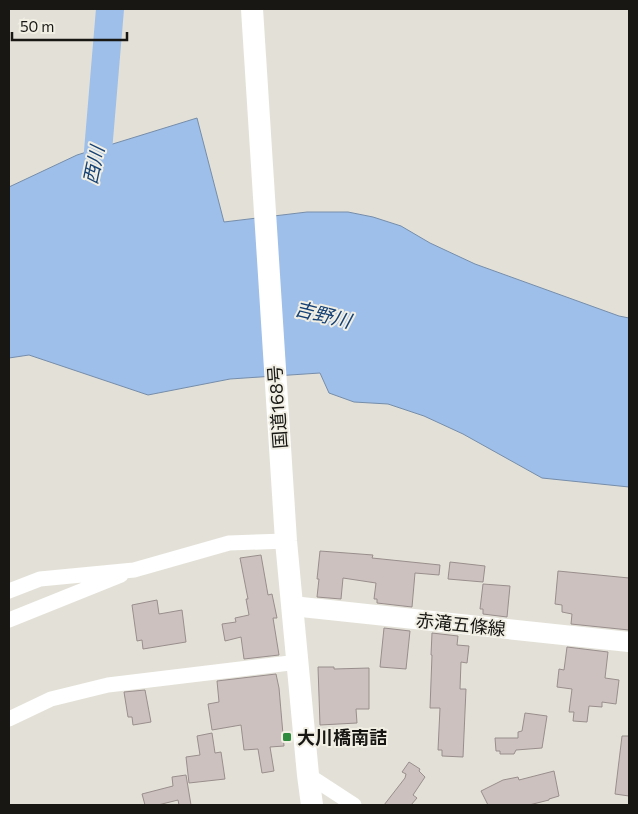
<svg xmlns="http://www.w3.org/2000/svg" width="638" height="814" font-family="Commissioner,'Noto Sans JP',sans-serif">
  <style>
    .water { fill: #9ebfea; stroke: #768daa }
    .lines { fill: none; stroke-linecap: round; stroke-linejoin: round }
    .river { stroke: #9ebfea; stroke-width: 28 }
    .building { fill: #cdc1bf; stroke: #998e8c }
    .minor { stroke: #fff; stroke-width: 15 }
    .major { stroke: #fff; stroke-width: 20 }
    .highway { stroke: #fff; stroke-width: 22 }
    .poi-dot { fill: #2d8b3e; stroke: #f1efe4; stroke-width: 2 }
    .labels { text-anchor: middle; dominant-baseline: central; stroke-width: 4; stroke-linejoin: round; paint-order: stroke }
    .street-label { font-size: 18px; fill: #181714; stroke: #f1efe4 }
    .poi-label { font-size: 18px; font-weight: bold; fill: #181714; stroke: #f1efe4; text-anchor: start }
    .water-label { font-size: 19px; font-style: italic; fill: #154175; stroke: #f1efe4 }
  </style>
  <rect width="100%" height="100%" fill="#e3e1d7"/>
  <!-- water -->
  <path class="water" d="M197,118L224,222L307,212H348L373,217L401,226L430,243L475,264L619,316L629,318V487L542,478L463,434L424,416L388,404L354,402L329,393L320,373L230,379L148,395L29,355L9,358V187L77,155Z"/>
  <g class="lines">
    <!-- river -->
    <path class="river" d="M90,185L97,163L110,9"/>
  </g>
  <!-- building -->
  <path class="building" d="M320,551L373,555L372,558L440,565L439,575L415,573L412,607L377,603V599H374L376,583L343,578L341,599L317,597L319,579H317Z
    M261,555L268,595L272,594L277,618H273L279,655L244,659L241,637L225,641L222,624L236,622L235,618L249,615L246,599H248L240,558Z
    M450,562L485,566L483,582L448,579Z
    M558,571L629,578V630L571,624L572,614L562,612V605L555,604Z
    M483,584L510,586L507,617L483,614V609H480Z
    M157,600L159,614L182,610L186,642L143,649L142,640L137,641L132,605Z
    M384,628L410,631L406,669L380,667Z
    M432,633L458,636L457,645L469,646L467,663L461,662L460,689H466L463,757L442,756V750H438L440,708H430L432,655H431Z
    M567,647L608,652L605,678L619,680L616,704L602,702V707L589,706L587,722L573,721L574,712H569L572,689L557,687L559,669L564,670Z
    M318,667H334V669L369,668V709H356L357,723L320,725Z
    M276,674L279,688L284,746L270,747L274,771L262,773L258,749L244,750L241,725L212,730L208,704L219,702L217,681Z
    M145,690L151,722L133,725L132,717H128L124,692Z
    M525,713L547,716L542,748L516,750L514,754H500V751H496L495,738H518V732L522,731Z
    M212,733L215,753L221,752L225,779L189,783L186,757L200,755L197,736Z
    M622,736H629V796L615,794Z
    M409,762L420,769L419,771L425,777L413,795L417,798L411,805H384L405,778L406,774L402,772Z
    M554,771L559,796L549,799V800L529,805H488L481,791L503,780L518,777L519,780Z
    M186,775L191,805H179L178,800L158,805H145L142,794L173,786L172,777Z"/>
  <g class="lines">
    <!-- minor -->
    <path class="minor" d="M9,591L40,579L134,570L229,543L286,541
      M9,620L121,575
      M9,719L51,699L108,685L298,662
      M308,775L354,805"/>
    <!-- major -->
    <path class="major" d="M292,606L629,642"/>
    <!-- highway -->
    <path class="highway" d="M252,9L286,541L308,775L312,805"/>
  </g>
  <!-- markers -->
  <rect class="poi-dot" x="282" y="732" width="10" height="10" rx="2.5"/>
  <g class="labels">
    <!-- street labels -->
    <g class="street-label">
      <text transform="translate(277 407) rotate(-94)">国道168号</text>
      <text transform="translate(461 624) rotate(6)">赤滝五條線</text>
    </g>
    <!-- poi labels -->
    <g class="poi-label">
      <text x="297" y="737">大川橋南詰</text>
    </g>
    <!-- water labels -->
    <g class="water-label">
      <text transform="translate(93 165) rotate(-78)">西川</text>
      <text transform="translate(323 314) rotate(14)">吉野川</text>
    </g>
  </g>
  <!-- border -->
  <rect width="638" height="814" fill="none" stroke="#181714" stroke-width="20"/>
  <!-- scale -->
  <path d="M12 32v8h115v-8" fill="none" stroke="#181714" stroke-width="2.5"/>
  <text x="20" y="32" font-size="15" fill="#181714" stroke="#f1efe4" stroke-width="4" paint-order="stroke">50 m</text>
</svg>
